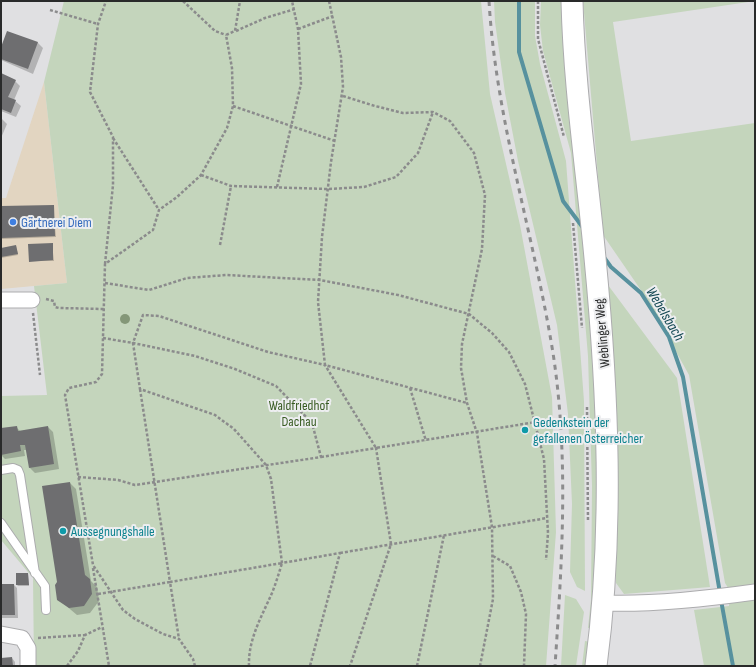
<svg xmlns="http://www.w3.org/2000/svg" width="756" height="667" font-family="'Sofia Sans Condensed',sans-serif">
  <style>
    .commercial { fill: #e2d5c1 }
    .green { fill: #c4d5bc }
    .shadow { fill: #0003 }
    .lines { fill: none; stroke-linecap: round; stroke-linejoin: round }
    .stream { stroke: #57919e; stroke-width: 4 }
    .building { fill: #6e6e70 }
    .lane-casing { stroke: #acacae; stroke-width: 10 }
    .street-casing { stroke: #acacae; stroke-width: 17 }
    .secondary-casing { stroke: #acacae; stroke-width: 23 }
    .path { stroke: #8b8b8c; stroke-width: 2.5; stroke-dasharray: 3 2; stroke-linecap: butt }
    .lane { stroke: #fff; stroke-width: 8 }
    .street { stroke: #fff; stroke-width: 15 }
    .secondary { stroke: #fff; stroke-width: 21 }
    .rail { stroke: #8c8c8d; stroke-width: 3; stroke-dasharray: 5 5; stroke-linecap: butt }
    .tree { fill: #849778 }
    .shop-dot { fill: #3f7fe0; stroke: #edeef0; stroke-width: 1.5 }
    .culture-dot { fill: #0f9aa8; stroke: #edeef0; stroke-width: 1.5 }
    .labels { text-anchor: middle; dominant-baseline: central; stroke-width: 4; stroke-linejoin: round; paint-order: stroke }
    .shop-label { font-size: 14px; fill: #366cbe; stroke: #edeef0; text-anchor: start }
    .street-label { font-size: 14px; fill: #292a2a; stroke: #edeef0 }
    .park-label { font-size: 14px; fill: #385b22; stroke: #edeef0 }
    .culture-label { font-size: 14px; fill: #0d838f; stroke: #edeef0; text-anchor: start }
    .water-label { font-size: 15px; font-style: italic; fill: #124752; stroke: #edeef0 }
  </style>
  <rect width="100%" height="100%" fill="#e0e0e2"/>
  <!-- commercial -->
  <path class="commercial" d="M44,82L67,283L1,289V198H6Z"/>
  <!-- green -->
  <path class="green" d="M64,1H481L490,94L520,225L552,397L556,532L546,666H34L33,578L1,540V396L47,395L34,286L67,283L44,82Z
    M494,1H535V36L540,64L566,161L584,401L585,591L577,587L570,572L572,504L568,414L557,325L518,161L505,93L495,22Z
    M541,1H566L591,286L600,489L591,628H588L591,600L592,486L588,356L571,153L543,51L540,25Z
    M583,1H755L613,22L631,141L755,123V666H704L694,610L729,606L730,591L725,583L689,375L647,299L603,235Z
    M608,285L677,378L710,587L624,594L616,583V511Z
    M565,595L576,599L584,612L576,666H561Z
    M585,641L590,642L587,666H582Z"/>
  <!-- shadow -->
  <path class="shadow" d="M8,32L38,43L43,48L33,74L1,60V50Z
    M1,75L15,81L20,86L14,100L21,106L16,117L1,111Z
    M1,118L7,124L1,138Z
    M53,206L56,237L1,239V207Z
    M52,244L54,261H30Z
    M16,246L18,255L1,258V249Z
    M16,427L21,432L48,427L53,432L59,469L35,473L30,468L27,450H24L25,456L5,459L1,455V429Z
    M70,483L76,489L91,581L97,587L99,601L90,613L77,615L58,599V582Z
    M28,574L29,586H18L17,585Z
    M1,585H14L17,588L18,618H1Z
    M12,658L15,662V666H1V659Z"/>
  <g class="lines">
    <!-- stream -->
    <path class="stream" d="M519,1V52L563,201L584,229
      M603,256L611,267L641,293L669,337L683,377L720,593
      M721,600L733,666"/>
  </g>
  <!-- building -->
  <path class="building" d="M7,31L38,42L28,69L1,59V47Z
    M1,73L16,80L8,97L16,100L11,113L1,109Z
    M54,205L55,236L1,238V206Z
    M53,243V260L29,262L28,244Z
    M16,245L18,254L1,257V248Z
    M17,426L18,431L48,426L54,464L29,468L25,445H20L21,451L1,455V428Z
    M70,482L85,575L90,579L92,594L84,606L69,608L57,600L55,585L57,582L42,486Z
    M16,573H28L29,585H16Z
    M1,584H14L15,615H1Z
    M12,657L13,666H1V658Z"/>
  <g class="lines">
    <!-- lane casing -->
    <g class="lane-casing">
      <path id="lane" d="M1,470L13,468L18,470L20,475L35,573
        M1,523L45,586L46,610"/>
    </g>
    <!-- street casing -->
    <g class="street-casing">
      <path id="street" d="M1,300H32
        M603,603C653,605 705,599 755,592
        M1,634L22,638L28,648V666"/>
    </g>
    <!-- secondary casing -->
    <g class="secondary-casing">
      <path id="secondary" d="M572,1C574,87 587,172 595,258C608,393 614,531 596,666"/>
    </g>
    <!-- path -->
    <path class="path" d="M183,1L215,31L226,35
      M329,1L341,57L343,87L331,162L322,237L318,302L325,365L467,403
      M538,1V39L564,137
      M50,10L98,24
      M298,29L333,16
      M236,31L265,18L295,9
      M343,96L375,106L403,113L433,112L450,121L474,153L485,195L482,249L462,344L461,368L467,403L477,433L492,527L493,599L480,666
      M233,106L335,141
      M113,138L159,210
      M201,175L231,186L328,189L364,187L396,177L418,153L433,112
      M277,187L301,84L298,29L292,1
      M573,223L582,328
      M220,245L231,186
      M105,264L113,185V137L90,92L98,24L106,1
      M105,283L149,290L187,278L226,275L320,280L398,295L469,314L492,333L509,352L525,384L544,459L548,533L546,560
      M46,299L54,301L55,307L59,308L104,309
      M33,313L40,375
      M103,338L133,343L140,389L215,415L234,429L266,465L271,479L282,563L340,553L310,666
      M410,388L426,441
      M140,389L170,582L282,563C279,573 276,583 272,593C262,616 248,639 249,666
      M587,407L588,522
      M321,457L376,448L391,544L350,666
      M78,477L118,480L135,485L321,457L312,423L276,386L235,369L195,356L133,343L143,315L159,316L268,352L325,365L376,448L536,422
      M340,553L547,518
      M493,556L510,566L521,592L526,614L524,666
      M93,568L109,666
      M98,594L170,582L179,639
      M38,638L85,635
      M67,666L78,651L85,635L102,627
      M195,666L193,659L179,639L163,634L135,619L123,610L93,565L65,395L69,388L96,382L102,374L105,264L153,230L159,210L177,197L201,175L227,128L233,106L232,68L226,35L235,31L240,1
      M417,666L444,535"/>
    <!-- lane -->
    <use href="#lane" class="lane"/>
    <!-- street -->
    <use href="#street" class="street"/>
    <!-- secondary -->
    <use href="#secondary" class="secondary"/>
    <!-- rail -->
    <path class="rail" d="M489,1C496,121 534,235 553,353C569,457 562,562 555,666"/>
  </g>
  <!-- trees -->
  <circle class="tree" cx="125" cy="319" r="5"/>
  <!-- markers -->
  <circle class="shop-dot" cx="13" cy="222" r="4"/>
  <g class="culture-dot">
    <circle cx="525" cy="430" r="4"/>
    <circle cx="63" cy="531" r="4"/>
  </g>
  <g class="labels">
    <!-- shop labels -->
    <g class="shop-label">
      <text x="21" y="222">Gärtnerei Diem</text>
    </g>
    <!-- street labels -->
    <g class="street-label">
      <text transform="translate(602 333) rotate(-95)">Weblinger Weg</text>
    </g>
    <!-- park labels -->
    <g class="park-label">
      <text x="299" y="405">Waldfriedhof<tspan x="299" dy="16">Dachau</tspan></text>
    </g>
    <!-- culture labels -->
    <g class="culture-label">
      <text x="533" y="422">Gedenkstein der<tspan x="533" dy="16">gefallenen Österreicher</tspan></text>
      <text x="71" y="531">Aussegnungshalle</text>
    </g>
    <!-- water labels -->
    <g class="water-label">
      <text transform="translate(665 314) rotate(59)">Webelsbach</text>
    </g>
  </g>
  <!-- border -->
  <rect width="756" height="667" fill="none" stroke="#292a2a" stroke-width="4"/>
</svg>
